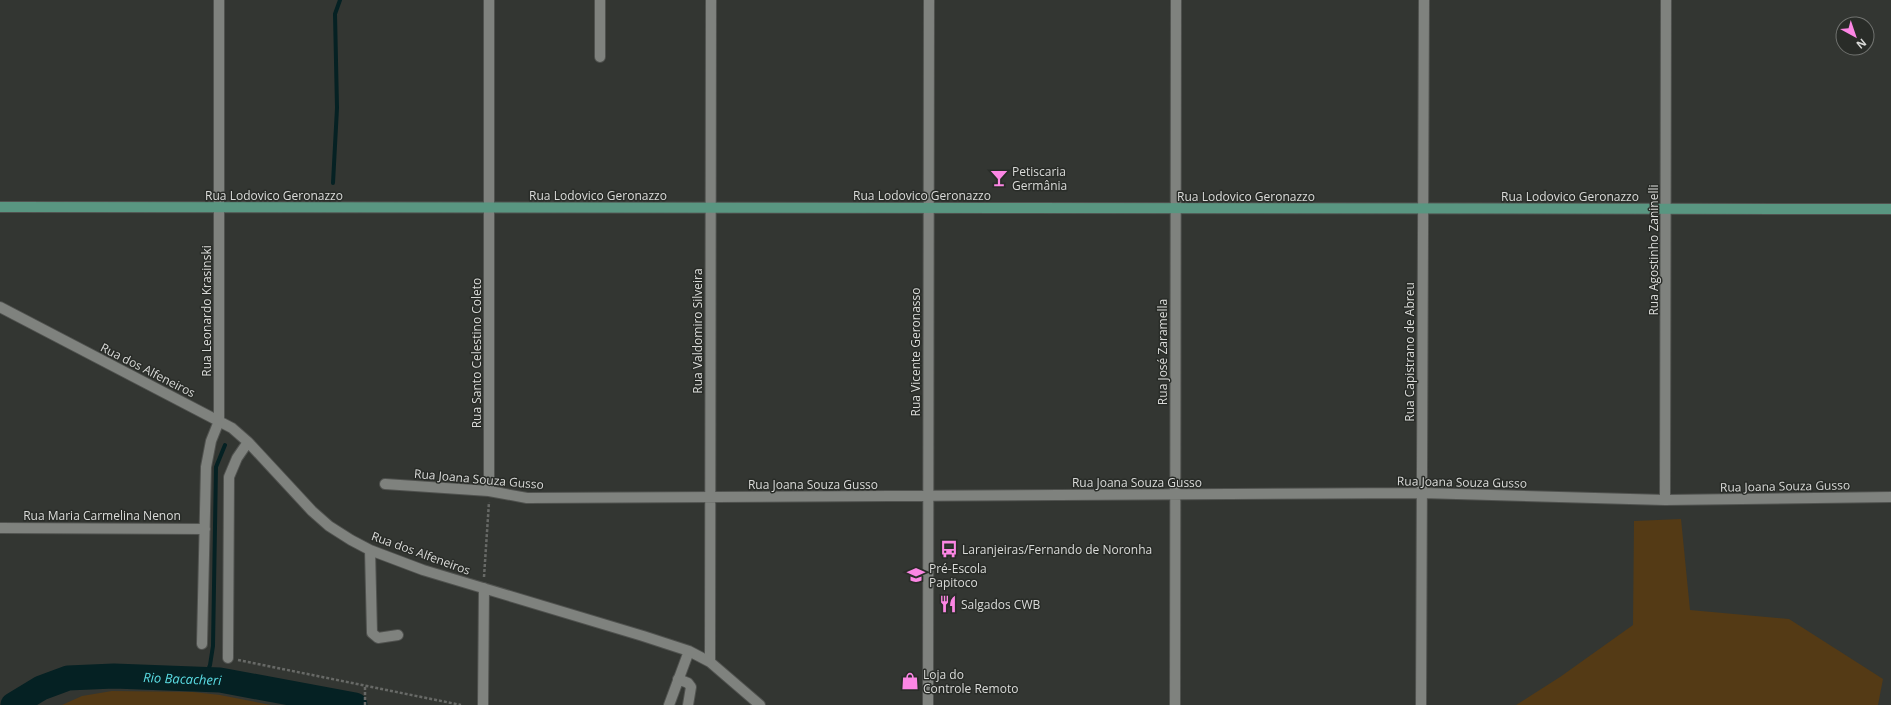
<svg xmlns="http://www.w3.org/2000/svg" width="1891" height="705" font-family="'Open Sans',sans-serif">
  <style>
    .green { fill: #543a15 }
    .lines { fill: none; stroke-linecap: round; stroke-linejoin: round }
    .stream { stroke: #052123; stroke-width: 4 }
    .river { stroke: #052123; stroke-width: 25 }
    .minor-casing { stroke: #50524f; stroke-width: 12 }
    .major-casing { stroke: #50524f; stroke-width: 12 }
    .path { stroke: #676966; stroke-width: 2.5; stroke-dasharray: 3 2; stroke-linecap: butt }
    .minor { stroke: #7f827e; stroke-width: 10 }
    .major { stroke: #599681; stroke-width: 10 }
    .labels { text-anchor: middle; dominant-baseline: central; stroke-width: 3; stroke-linejoin: round; paint-order: stroke }
    .poi-label { font-size: 12px; fill: #dadbd9; stroke: #292c28; text-anchor: start }
    .street-label { font-size: 12px; fill: #dadbd9; stroke: #292c28 }
    .water-label { font-size: 13px; font-style: italic; fill: #5bdee5; stroke: #292c28 }
  </style>
  <rect width="100%" height="100%" fill="#333632"/>
  <!-- green -->
  <path class="green" d="M1681,519L1690,610L1789,619L1883,679L1878,705H1516L1560,677L1633,625L1634,521Z
    M112,691L193,692L220,695L271,705H62L82,696Z"/>
  <g class="lines">
    <!-- stream -->
    <path class="stream" d="M333,183L337,108L335,14L340,0
      M205,678L210,665L213,646L216,467L225,445"/>
    <!-- river -->
    <path class="river" id="s1" d="M13,705L41,688L68,678L114,676L220,680L355,705"/>
    <!-- minor casing -->
    <g class="minor-casing">
      <path id="minor" d="M489,0V491
        M600,0V57
        M0,307L232,428L248,442L312,511L329,526L351,540L370,550L423,570L643,636L689,651L710,662L760,705
        M385,484L489,491L527,498L1422,493L1665,500L1891,497
        M1665,500L1666,0
        M0,528L205,529
        M370,550L372,633L378,638L398,635
        M202,644L206,467L211,441L219,421V0
        M228,658L229,477L237,458L248,442
        M710,662L711,0
        M678,679L688,683L691,687L688,705
        M483,705L484,588
        M669,705L689,651
        M928,705L929,0
        M1175,705L1176,0
        M1421,705L1424,0"/>
    </g>
    <!-- major casing -->
    <g class="major-casing">
      <path id="major" d="M0,207L1891,209"/>
    </g>
    <!-- path -->
    <path class="path" d="M484,577L489,502
      M238,660L461,705
      M365,705V686"/>
    <!-- minor -->
    <use href="#minor" class="minor"/>
    <!-- major -->
    <use href="#major" class="major"/>
  </g>
  <!-- icons -->
  <defs>
    <g id="bar-bare" transform="scale(1.38)"><path d="M-6-5H6L.8 .8V4.5H3.5V6h-7V4.5H-.8V.8Z" fill="#fc86e4" stroke="#292c28" stroke-width="2.5" paint-order="stroke"/></g>
    <g id="bus-bare" transform="scale(1.38)"><path d="M-5-6H5V4H4V6H2V4H-2V6H-4V4H-5ZM-3.5-4V0h7V-4ZM-3.5 1.2v1.5H-2V1.2ZM2 1.2v1.5H3.5V1.2Z" fill="#fc86e4" stroke="#292c28" stroke-width="2.5" paint-order="stroke"/></g>
    <g id="school-bare" transform="scale(1.38)"><path d="M0-5L7-2L0 1L-7-2ZM-4 1L0 2.5L4 1V4Q0 6-4 4Z" fill="#fc86e4" stroke="#292c28" stroke-width="2.5" paint-order="stroke"/></g>
    <g id="restaurant-bare" transform="scale(1.38)"><path d="M-5-6h1v4h1v-4h1v4h1v-4h1v5L-1.5 .5V6h-2V.5L-5-1ZM5-6V6H3V1.5H1.5Q1.5-4 5-6Z" fill="#fc86e4" stroke="#292c28" stroke-width="2.5" paint-order="stroke"/></g>
    <g id="shop-bare" transform="scale(1.38)"><path d="M-5-2.5h2.3a2.7 3.5 0 0 1 5.4 0H5L5.5 6h-11ZM-1.5-2.5h3a1.5 2.3 0 0 0-3 0Z" fill="#fc86e4" stroke="#292c28" stroke-width="2.5" paint-order="stroke"/></g>
  </defs>
  <g fill-rule="evenodd">
    <use href="#bar-bare" x="999" y="178"/>
    <use href="#bus-bare" x="949" y="549"/>
    <use href="#school-bare" x="916" y="575"/>
    <use href="#restaurant-bare" x="948" y="604"/>
    <use href="#shop-bare" x="910" y="681"/>
  </g>
  <g class="labels">
    <!-- poi labels -->
    <g class="poi-label">
      <text x="1012" y="171">Petiscaria<tspan x="1012" dy="14">Germânia</tspan></text>
      <text x="962" y="549">Laranjeiras/Fernando de Noronha</text>
      <text x="929" y="568">Pré-Escola<tspan x="929" dy="14">Papitoco</tspan></text>
      <text x="961" y="604">Salgados CWB</text>
      <text x="923" y="674">Loja do<tspan x="923" dy="14">Controle Remoto</tspan></text>
    </g>
    <!-- street labels -->
    <g class="street-label">
      <text x="274" y="195">Rua Lodovico Geronazzo</text>
      <text x="598" y="195">Rua Lodovico Geronazzo</text>
      <text x="922" y="195">Rua Lodovico Geronazzo</text>
      <text x="1246" y="196">Rua Lodovico Geronazzo</text>
      <text x="1570" y="196">Rua Lodovico Geronazzo</text>
      <text transform="translate(1653 250) rotate(-90)">Rua Agostinho Zaninelli</text>
      <text transform="translate(206 311) rotate(-90)">Rua Leonardo Krasinski</text>
      <text transform="translate(697 331) rotate(-90)">Rua Valdomiro Silveira</text>
      <text transform="translate(915 352) rotate(-90)">Rua Vicente Geronasso</text>
      <text transform="translate(1162 352) rotate(-90)">Rua José Zaramella</text>
      <text transform="translate(1409 352) rotate(-90)">Rua Capistrano de Abreu</text>
      <text transform="translate(476 353) rotate(-90)">Rua Santo Celestino Coleto</text>
      <text transform="translate(148 370) rotate(27)">Rua dos Alfeneiros</text>
      <text transform="translate(479 479) rotate(5)">Rua Joana Souza Gusso</text>
      <text x="1137" y="482">Rua Joana Souza Gusso</text>
      <text transform="translate(1462 482) rotate(1)">Rua Joana Souza Gusso</text>
      <text x="813" y="484">Rua Joana Souza Gusso</text>
      <text transform="translate(1785 486) rotate(-1)">Rua Joana Souza Gusso</text>
      <text x="102" y="515">Rua Maria Carmelina Nenon</text>
      <text transform="translate(421 553) rotate(20)">Rua dos Alfeneiros</text>
    </g>
    <!-- water labels -->
    <g class="water-label">
      <text stroke="none"><textPath href="#s1" startOffset="176">Rio Bacacheri</textPath></text>
    </g>
  </g>
  <!-- north arrow -->
  <g transform="translate(1855 36) rotate(140)"><circle r="19" fill="#292c28" stroke="#70726f"/>
  <path d="M0-3L7 15L0 10L-7 15Z" fill="#fc86e4"/>
  <text y="-6" font-size="11" font-weight="bold" text-anchor="middle" fill="#dadbd9">N</text>
  </g>
</svg>
